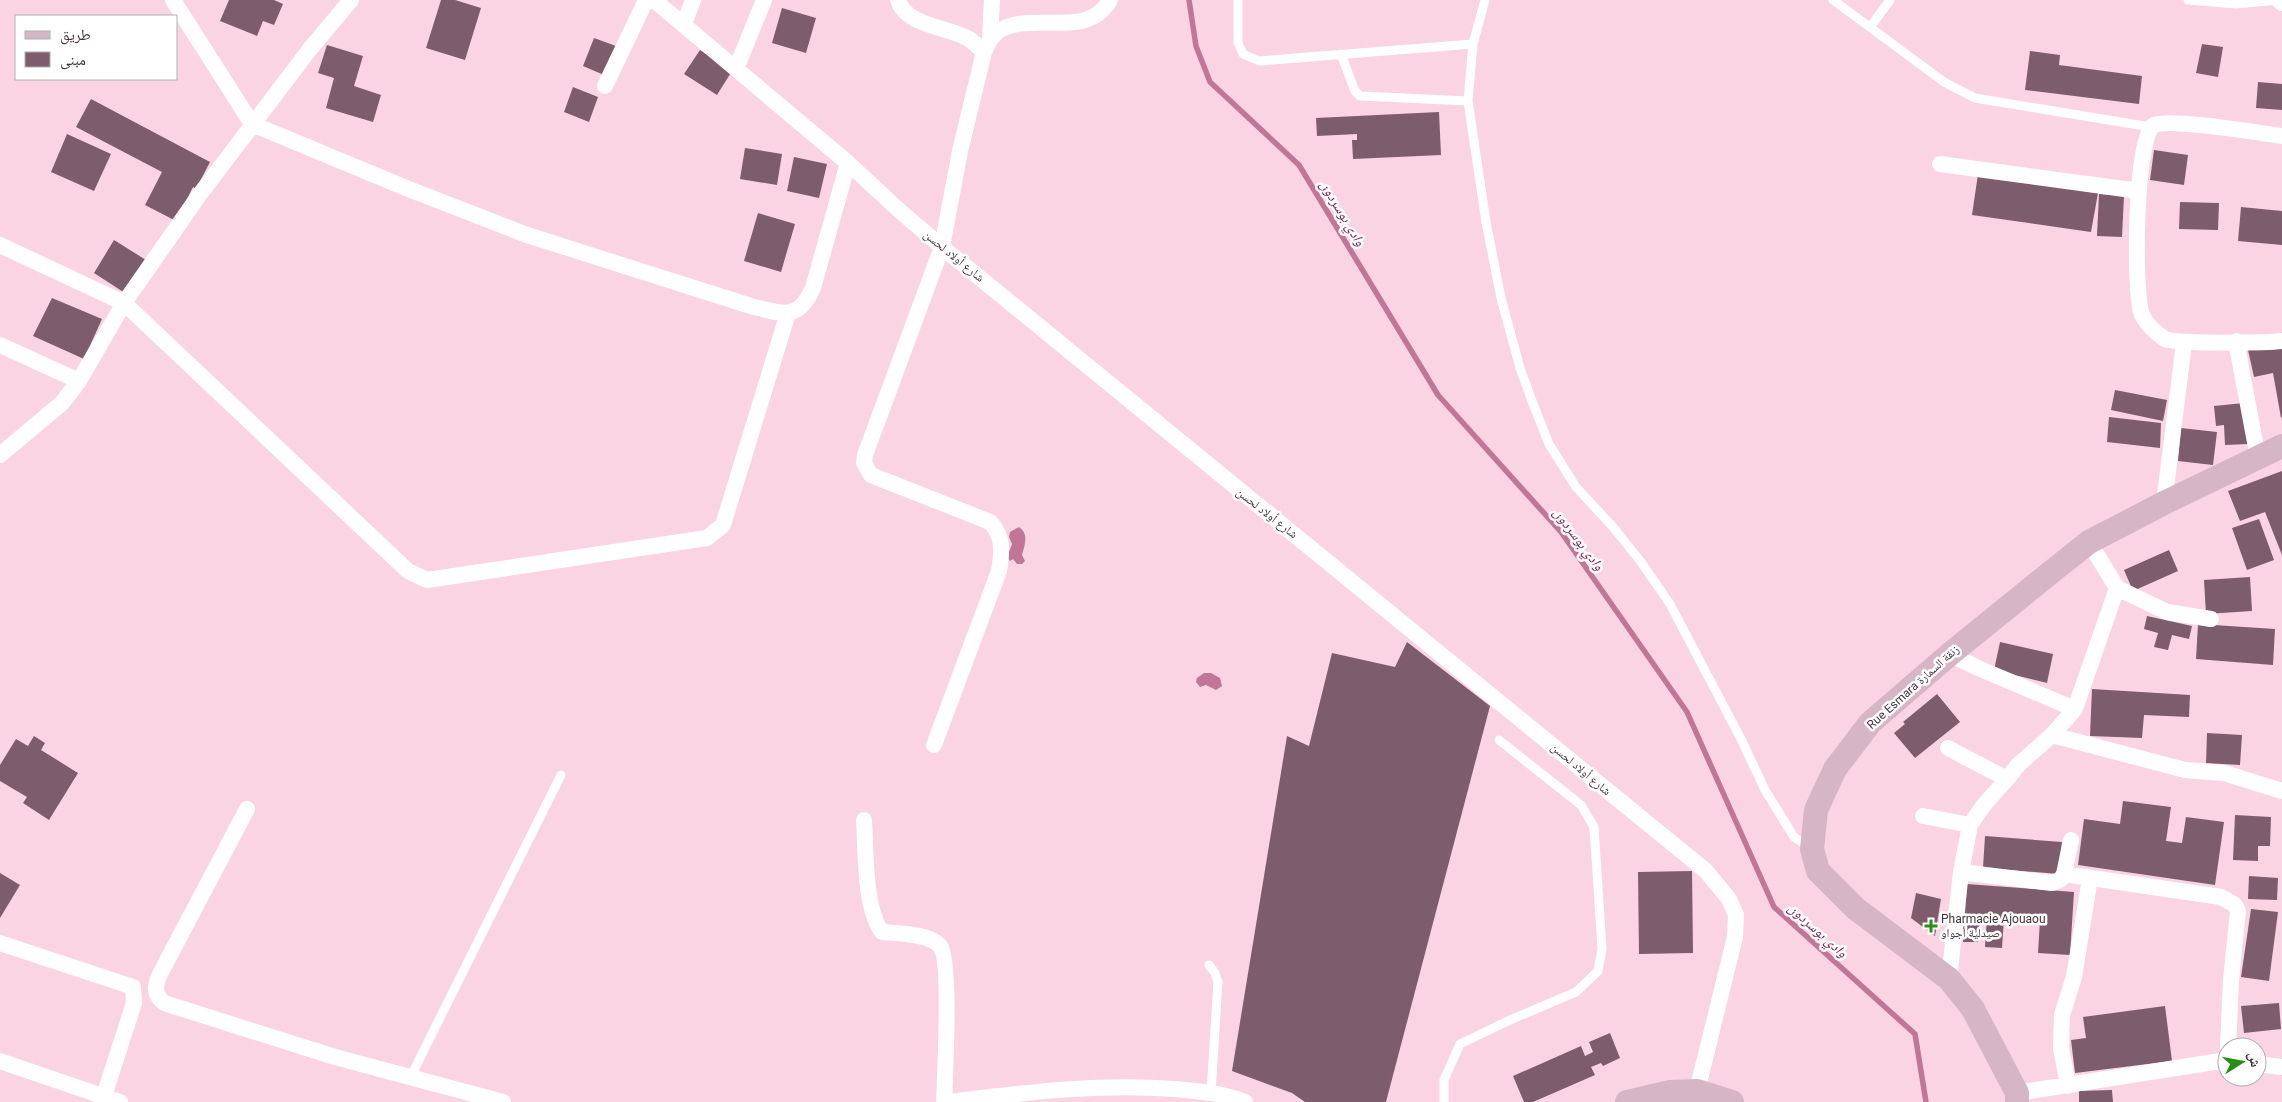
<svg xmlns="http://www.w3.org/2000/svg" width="2282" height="1102" font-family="Roboto,'Noto Naskh Arabic',sans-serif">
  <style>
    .water { fill: #c17698 }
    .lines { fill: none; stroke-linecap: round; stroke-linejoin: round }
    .stream { stroke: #c17698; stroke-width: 5.5 }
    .building { fill: #7d5c6b }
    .lane { stroke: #fff; stroke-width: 9 }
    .street { stroke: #fff; stroke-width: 16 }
    .secondary { stroke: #d6b5c5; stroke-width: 24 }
    .poi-dot { fill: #259014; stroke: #fff; stroke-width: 2 }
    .labels { text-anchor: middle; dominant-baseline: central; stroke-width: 5; stroke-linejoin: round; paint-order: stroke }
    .street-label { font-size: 12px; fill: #423339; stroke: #fff }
    .poi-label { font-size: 12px; fill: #423339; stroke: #fff; text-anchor: start }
    .water-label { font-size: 14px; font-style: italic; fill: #7a2151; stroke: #fff }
  </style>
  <rect width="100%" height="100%" fill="#fbd4e4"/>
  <!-- water -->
  <path class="water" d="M1019,527C1029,534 1025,544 1022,555L1025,561L1022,564H1017L1013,559L1010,561L1007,557L1012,544L1009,537L1010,532Z
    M1204,673H1211L1220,678L1222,686L1216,690L1206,685L1200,687L1196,682L1197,678Z"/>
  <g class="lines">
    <!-- stream -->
    <path class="stream" d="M1189,0L1196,46L1210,82L1299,165L1438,395L1561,532L1687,712L1774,907L1915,1034L1926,1102"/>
  </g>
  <!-- building -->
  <path class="building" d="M229,0H274L283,4L274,25L263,21L257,36L220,21Z
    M441,0H455L481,8L465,60L426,48Z
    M782,8L816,18L806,53L772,43Z
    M594,38L616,46L604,75L583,66Z
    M2202,44L2223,47L2218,77L2196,73Z
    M327,45L363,56L354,86L381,95L373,122L326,108L334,78L318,73Z
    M700,50L732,71L717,95L684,74Z
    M2030,51L2060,55L2059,65L2142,76L2139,104L2025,90Z
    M2258,82L2282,84V110L2256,108Z
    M573,87L598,97L589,122L564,112Z
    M91,99L210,162L196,189L193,187L176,221L145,205L162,172L76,127Z
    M1439,112L1441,155L1353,159L1352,140H1357V134L1317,136L1316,118Z
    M67,134L111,154L94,191L51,172Z
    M745,148L782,154L777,185L740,179Z
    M2154,150L2188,155L2184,185L2150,180Z
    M794,157L827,164L819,198L787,191Z
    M1978,174L2098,193L2091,232L1972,215Z
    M2099,194L2124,196L2122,237L2097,236Z
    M2180,202L2219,203L2218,230L2179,229Z
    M2241,207L2282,211V245L2238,241Z
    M758,213L795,224L781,272L744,261Z
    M114,240L146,260L125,293L94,273Z
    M52,298L102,319L84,359L33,336Z
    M2282,343V417L2281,418L2273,373L2254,377L2248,350Z
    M2115,390L2167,400L2163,421L2111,410Z
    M2244,403L2248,444L2225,445L2224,425L2216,426L2214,406Z
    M2109,417L2161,423L2160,448L2107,442Z
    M2181,428L2217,432L2213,465L2178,461Z
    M2282,471V555L2265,512L2240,521L2228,491Z
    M2259,519L2274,560L2247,570L2232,528Z
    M2169,550L2178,571L2133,591L2124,570Z
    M2250,577L2252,611L2206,614L2204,580Z
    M2147,616L2192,626L2189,639L2172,635L2168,650L2154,647L2158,633L2144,629Z
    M2198,624L2275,629L2273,665L2196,659Z
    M1407,642L1490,706L1386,1102H1305L1292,1093L1232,1071L1287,736L1309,746L1332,653L1395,667Z
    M2000,642L2053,654L2047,683L1994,670Z
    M2092,689L2190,695L2189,717L2144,715L2142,738L2090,736Z
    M1937,694L1960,722L1915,758L1894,733L1905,724L1903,722Z
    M2207,733L2242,735L2240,765L2206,763Z
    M34,736L45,743L41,750L78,773L49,820L23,803L27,797L0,781V765L16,739L28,746Z
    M2123,801L2171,807L2166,841L2182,843L2186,817L2224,822L2215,885L2078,865L2084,819L2120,824Z
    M2235,815L2271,817L2270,846H2258V861L2233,860Z
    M1985,836L2062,842L2059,874L1983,868Z
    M1692,871L1693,953L1639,954L1638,872Z
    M0,873L20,885L0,918Z
    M2249,876L2278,878L2277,900L2248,899Z
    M1967,884L2074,892L2070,955L2038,953L2040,920L2004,918L2002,948L1985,947L1987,917L1980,916L1978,942H1963Z
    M1916,893L1941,899L1935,936L1911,918Z
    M2251,909L2278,912L2269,981L2241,977Z
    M2279,1003L2281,1029L2244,1033L2241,1006Z
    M2165,1006L2172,1061L2075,1073L2071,1040L2086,1038L2083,1017Z
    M1610,1033L1620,1058L1603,1066L1601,1063L1591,1067L1595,1075L1533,1102H1524L1513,1076L1581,1046L1585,1056L1593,1052L1589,1042Z
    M2112,1090L2113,1102H2079V1091Z"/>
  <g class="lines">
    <!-- lane -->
    <path class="lane" d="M1238,0V43L1243,54L1259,61L1473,44
      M1485,0L1473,44L1468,101L1486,222L1501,298L1520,368L1532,401L1549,444L1576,487L1613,527L1641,562L1670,604L1741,739L1765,790L1794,837L1809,847
      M1833,0L1944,82L1975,98L2151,127
      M2188,0L2236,4L2278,0
      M1871,26L1890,0
      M1341,54L1355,91L1360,96L1468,101
      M1209,965L1215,973L1218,982L1211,1093
      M410,1078L561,775
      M1444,1102V1080L1460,1044L1510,1020L1576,992L1598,971L1602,949L1594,827L1581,805L1499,740"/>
    <!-- street -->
    <path class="street" d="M173,0L252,124L406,188L527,235L754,307C784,314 798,321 813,288L848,163
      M654,0L848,163L901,212L942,247L1706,871L1729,899L1736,915L1735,937L1697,1091
      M898,0C907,27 947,26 969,39C974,42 979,48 984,52
      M2279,0L2282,3
      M684,24L693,0
      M990,39L992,0
      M736,69L764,0
      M605,86L646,0
      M2282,136C2259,133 2171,118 2154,125C2135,134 2133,293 2142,315C2147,325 2156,333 2165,339C2172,344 2268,343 2282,341
      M1940,164L2139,191
      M0,245L124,303L408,571L427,580L707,538L723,525L788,313
      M2236,341L2258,458
      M0,345L79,381
      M0,455L62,403L79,381L124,303L200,194L310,49L351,0
      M2164,503L2184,343
      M2117,588L2167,612L2211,619
      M1950,654L1978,668L2075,709
      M2052,735L2185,770L2224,773L2282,791
      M934,745L999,571C1002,553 1004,536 990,522L871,475L864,463L865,455L942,247L960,151L984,52C987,45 990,38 996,33C1028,8 1087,42 1110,0
      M1948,748L2007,779L1983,806L1970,825
      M2007,779L2018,765L2052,735L2075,709L2117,588L2089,542
      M247,809L160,974C155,985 153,994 164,1003L335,1057L503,1102
      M1923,816L1970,825L1961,872L1949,979
      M864,820C866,850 864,908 882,932C897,933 931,934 940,946C951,959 945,1078 944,1102
      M1961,872L2052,883L2060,880L2064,874L2221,897L2235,905L2238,911L2231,980L2228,1047
      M2064,874L2071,840
      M0,943L133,987L134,1003L104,1096
      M0,1061L120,1102
      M2257,1064L2282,1067
      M2068,1086L2061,1048L2062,1015L2074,977L2090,878
      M2017,1093L2227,1060
      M948,1102C1023,1093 1098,1083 1174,1089C1198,1091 1222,1093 1245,1102"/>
    <!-- secondary -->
    <path class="secondary" d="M1627,1102L1670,1092L1697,1091L1732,1102
      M2017,1102V1093L1973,1009L1949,979L1855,908L1818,871L1812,849L1816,810L1835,769L1870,723L1950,654L2055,569L2089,542L2164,503L2282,446"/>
  </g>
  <!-- markers -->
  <path class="poi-dot" d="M1928.5 918.5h5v5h5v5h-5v5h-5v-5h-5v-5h5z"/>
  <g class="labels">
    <!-- street labels -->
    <g class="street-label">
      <text transform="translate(954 256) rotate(39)">شارع أولاد لحسن</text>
      <text transform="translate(1267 513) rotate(38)">شارع أولاد لحسن</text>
      <text transform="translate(1913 687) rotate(-42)">Rue Esmara زنقة السمارة</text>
      <text transform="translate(1581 769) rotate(40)">شارع أولاد لحسن</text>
    </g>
    <!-- poi labels -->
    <g class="poi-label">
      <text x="1941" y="919">Pharmacie Ajouaou<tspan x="1941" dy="14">صيدلية أجواو</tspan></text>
    </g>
    <!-- water labels -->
    <g class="water-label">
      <text transform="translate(1343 213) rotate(59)">وادي بوسردون</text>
      <text transform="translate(1579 539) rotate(53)">وادي بوسردون</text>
      <text transform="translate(1818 930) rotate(42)">وادي بوسردون</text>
    </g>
  </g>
  <!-- legend -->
  <rect x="15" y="15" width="162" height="65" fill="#ffffff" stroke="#b3adb0"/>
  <rect x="25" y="31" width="25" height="8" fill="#d6b5c5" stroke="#b3adb0"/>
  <text x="60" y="40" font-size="15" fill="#423339">طريق</text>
  <rect x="25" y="52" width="25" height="15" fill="#7d5c6b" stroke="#b3adb0"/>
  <text x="60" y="65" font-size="15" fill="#423339">مبنى</text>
  <!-- north arrow -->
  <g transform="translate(2242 1062) rotate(79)"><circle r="24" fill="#ffffff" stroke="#b3adb0"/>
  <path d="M0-4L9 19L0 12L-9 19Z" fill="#259014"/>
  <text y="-8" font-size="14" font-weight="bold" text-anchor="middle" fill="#423339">ش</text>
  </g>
</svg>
